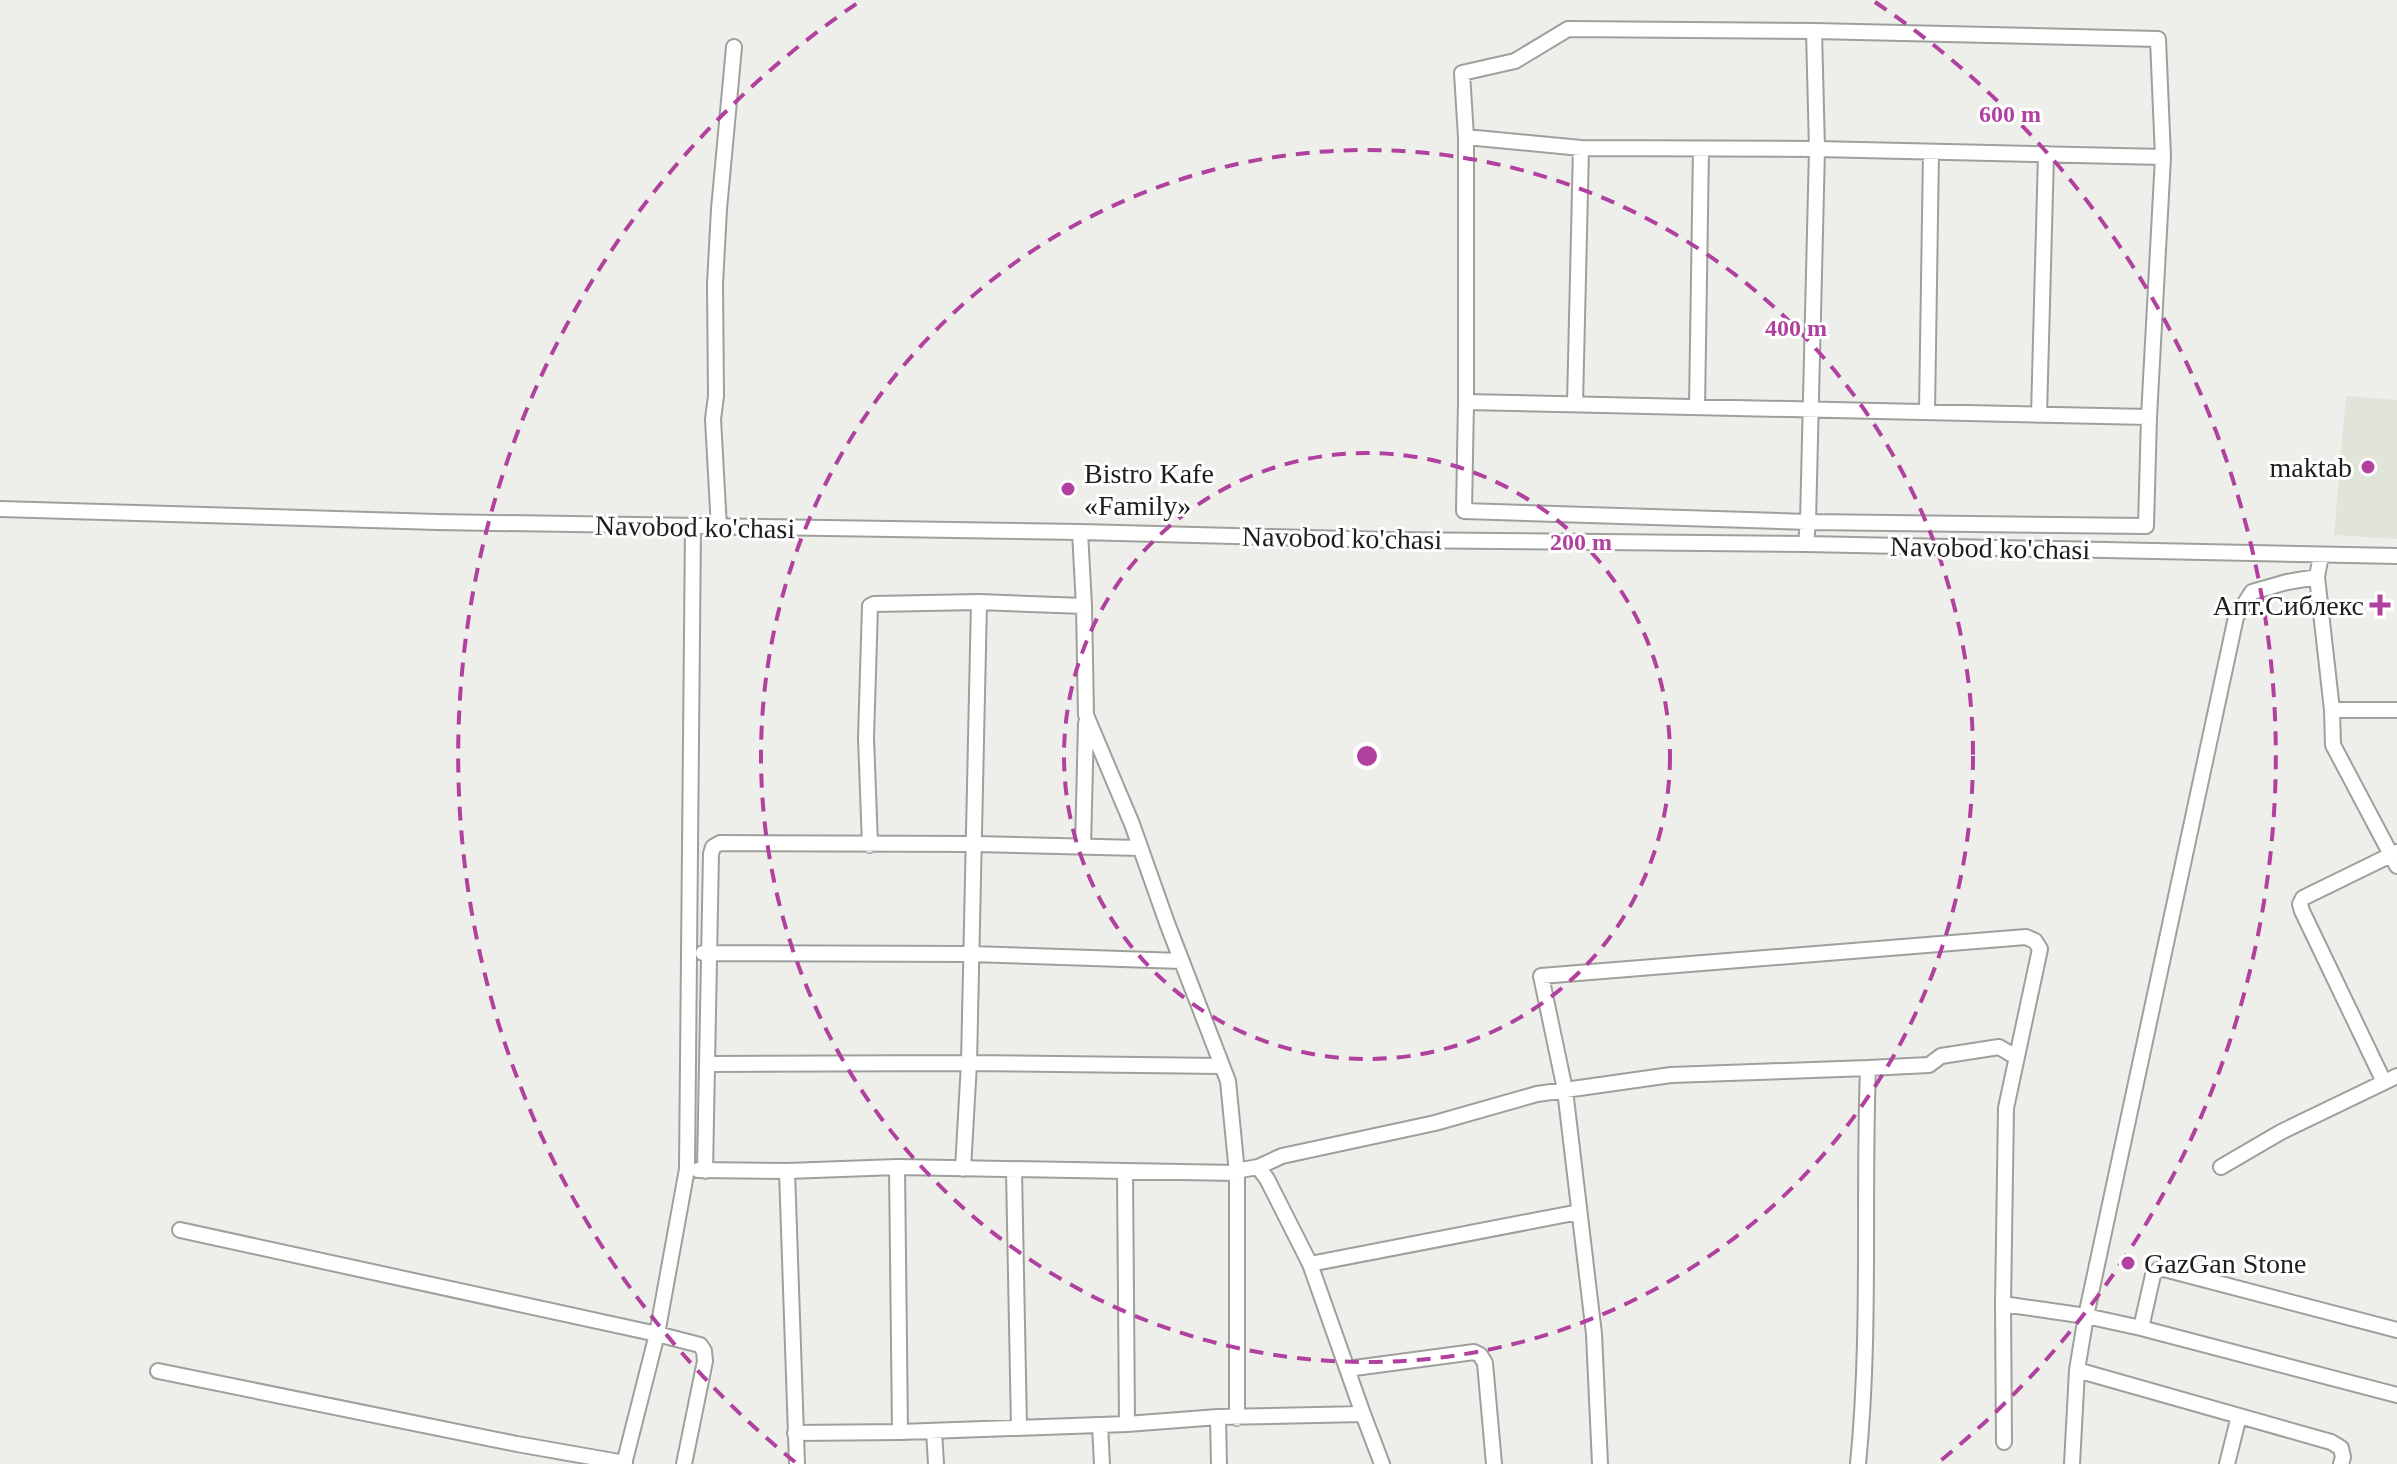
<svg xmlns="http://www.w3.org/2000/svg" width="2397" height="1464" font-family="Georgia,serif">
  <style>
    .built { fill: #e0e4d9 }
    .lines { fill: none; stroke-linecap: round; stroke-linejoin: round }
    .minor-casing { stroke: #9ea09c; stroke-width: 18 }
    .minor { stroke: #fff; stroke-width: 14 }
    .ring { fill: none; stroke: #b1419e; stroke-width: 4; stroke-dasharray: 14 10 }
    .poi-dot { fill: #b1419e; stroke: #fff; stroke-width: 3 }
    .labels { text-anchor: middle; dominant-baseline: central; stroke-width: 6; stroke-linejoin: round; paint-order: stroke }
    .poi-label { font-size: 28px; fill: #1d1e1c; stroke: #fff; text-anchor: end }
    .street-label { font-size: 28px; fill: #1d1e1c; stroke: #fff }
    .centre { fill: #b1419e; stroke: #fff; stroke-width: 4 }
    .ring-label { font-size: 24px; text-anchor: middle; font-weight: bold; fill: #b1419e; stroke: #fff; stroke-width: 6; stroke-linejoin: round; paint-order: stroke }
  </style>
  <rect width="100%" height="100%" fill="#eeefeb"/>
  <!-- built -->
  <path class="built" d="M2346,396L2397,400V539L2334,535Z"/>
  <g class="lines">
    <!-- minor casing -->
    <g class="minor-casing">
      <path id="minor" d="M1568,29L1814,31L2158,39L2163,157L2149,417L2146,526L1808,522L1464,511L1466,402V137L1462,73L1515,61Z
        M1466,137L1581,148L1817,149L2163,157
        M1466,402L2149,417
        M1575,404L1581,148
        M1697,407L1701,149
        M1927,412L1931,152
        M2039,415L2046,154
        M0,509L437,522L1080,532L1389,540L1806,544L2397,556
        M719,528L713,419L716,396L715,284L719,209L734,47
        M1080,532L1084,606L1086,715L1132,824L1167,923L1228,1081L1237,1173V1418
        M1806,544L1808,522L1817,149L1814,31
        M2317,577L2332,710L2333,745L2397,866
        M2332,710H2397
        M870,845L866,738L870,606L874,604L979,602L1084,606
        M1083,847L1086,723
        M703,953L971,954L1182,961
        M708,1064L969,1063L1222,1066
        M1868,1068L1929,1065L1941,1056L1999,1047L2016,1057
        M2384,1082L2302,911L2300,904L2303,898L2311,894L2397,852
        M897,1167L900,1432
        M1258,1167L1267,1179L1310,1264L1363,1414
        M2221,1167L2281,1132L2397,1076
        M963,1169L969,1063L979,602
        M698,1170L787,1171L897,1167L1237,1173
        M705,1171L711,854L713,847L720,843L974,844L1140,848
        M787,1171L797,1464
        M1014,1171L1019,1428
        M1235,1171L1258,1167L1282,1156L1435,1123L1537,1094L1671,1075L1868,1068C1863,1200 1871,1332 1858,1464
        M1125,1172L1127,1424
        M180,1230L657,1334L700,1345L704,1351L705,1361L684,1464
        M1310,1264L1579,1212
        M2003,1304L2086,1316L2141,1328L2397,1395
        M2141,1328L2153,1275L2158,1270L2164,1269L2397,1330
        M1347,1369L1474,1352L1480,1355L1485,1363L1494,1464
        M2077,1370L2331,1442L2341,1448L2343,1457L2341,1464
        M158,1371L517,1444L625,1463
        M1218,1417L1219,1464
        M1100,1425L1102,1464
        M934,1431L936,1464
        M795,1433L900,1432L1127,1424L1218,1417L1363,1414L1382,1464
        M624,1464L657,1334L687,1169L693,527
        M1600,1464L1594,1334L1565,1090L1541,976L2026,937L2035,941L2040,949L2006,1108L2003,1304L2004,1442
        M2072,1464L2077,1370L2086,1316L2236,617L2252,592L2287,582L2317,577L2321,555
        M2227,1464L2239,1416"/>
    </g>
    <!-- minor -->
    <use href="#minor" class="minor"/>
  </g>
  <!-- distance rings -->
  <g class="ring">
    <circle cx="1367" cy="756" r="303"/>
    <circle cx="1367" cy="756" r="606"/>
    <path d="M795 1462A909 909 0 0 1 859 2M1875 2A909 909 0 0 1 1939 1462"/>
  </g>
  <!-- markers -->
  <g class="poi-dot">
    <circle cx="2368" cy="467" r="8"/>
    <circle cx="1068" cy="489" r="8"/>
    <path d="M2376 593h8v8h8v8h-8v8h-8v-8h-8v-8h8z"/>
    <circle cx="2128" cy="1263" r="8"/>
  </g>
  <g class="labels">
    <!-- poi labels -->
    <g class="poi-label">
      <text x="2352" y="467">maktab</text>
      <text x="1084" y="473" text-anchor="start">Bistro Kafe<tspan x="1084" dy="32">«Family»</tspan></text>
      <text x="2364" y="605">Апт.Сиблекс</text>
      <text x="2144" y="1263" text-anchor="start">GazGan Stone</text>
    </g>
    <!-- street labels -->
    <g class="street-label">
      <text transform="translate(695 527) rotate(1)">Navobod ko'chasi</text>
      <text transform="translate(1342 538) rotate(1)">Navobod ko'chasi</text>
      <text transform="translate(1990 548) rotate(1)">Navobod ko'chasi</text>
    </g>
  </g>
  <circle cx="1367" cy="756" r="12" class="centre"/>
  <g class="ring-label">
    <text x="2010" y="122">600 m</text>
    <text x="1796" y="336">400 m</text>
    <text x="1581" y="550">200 m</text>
  </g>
</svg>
